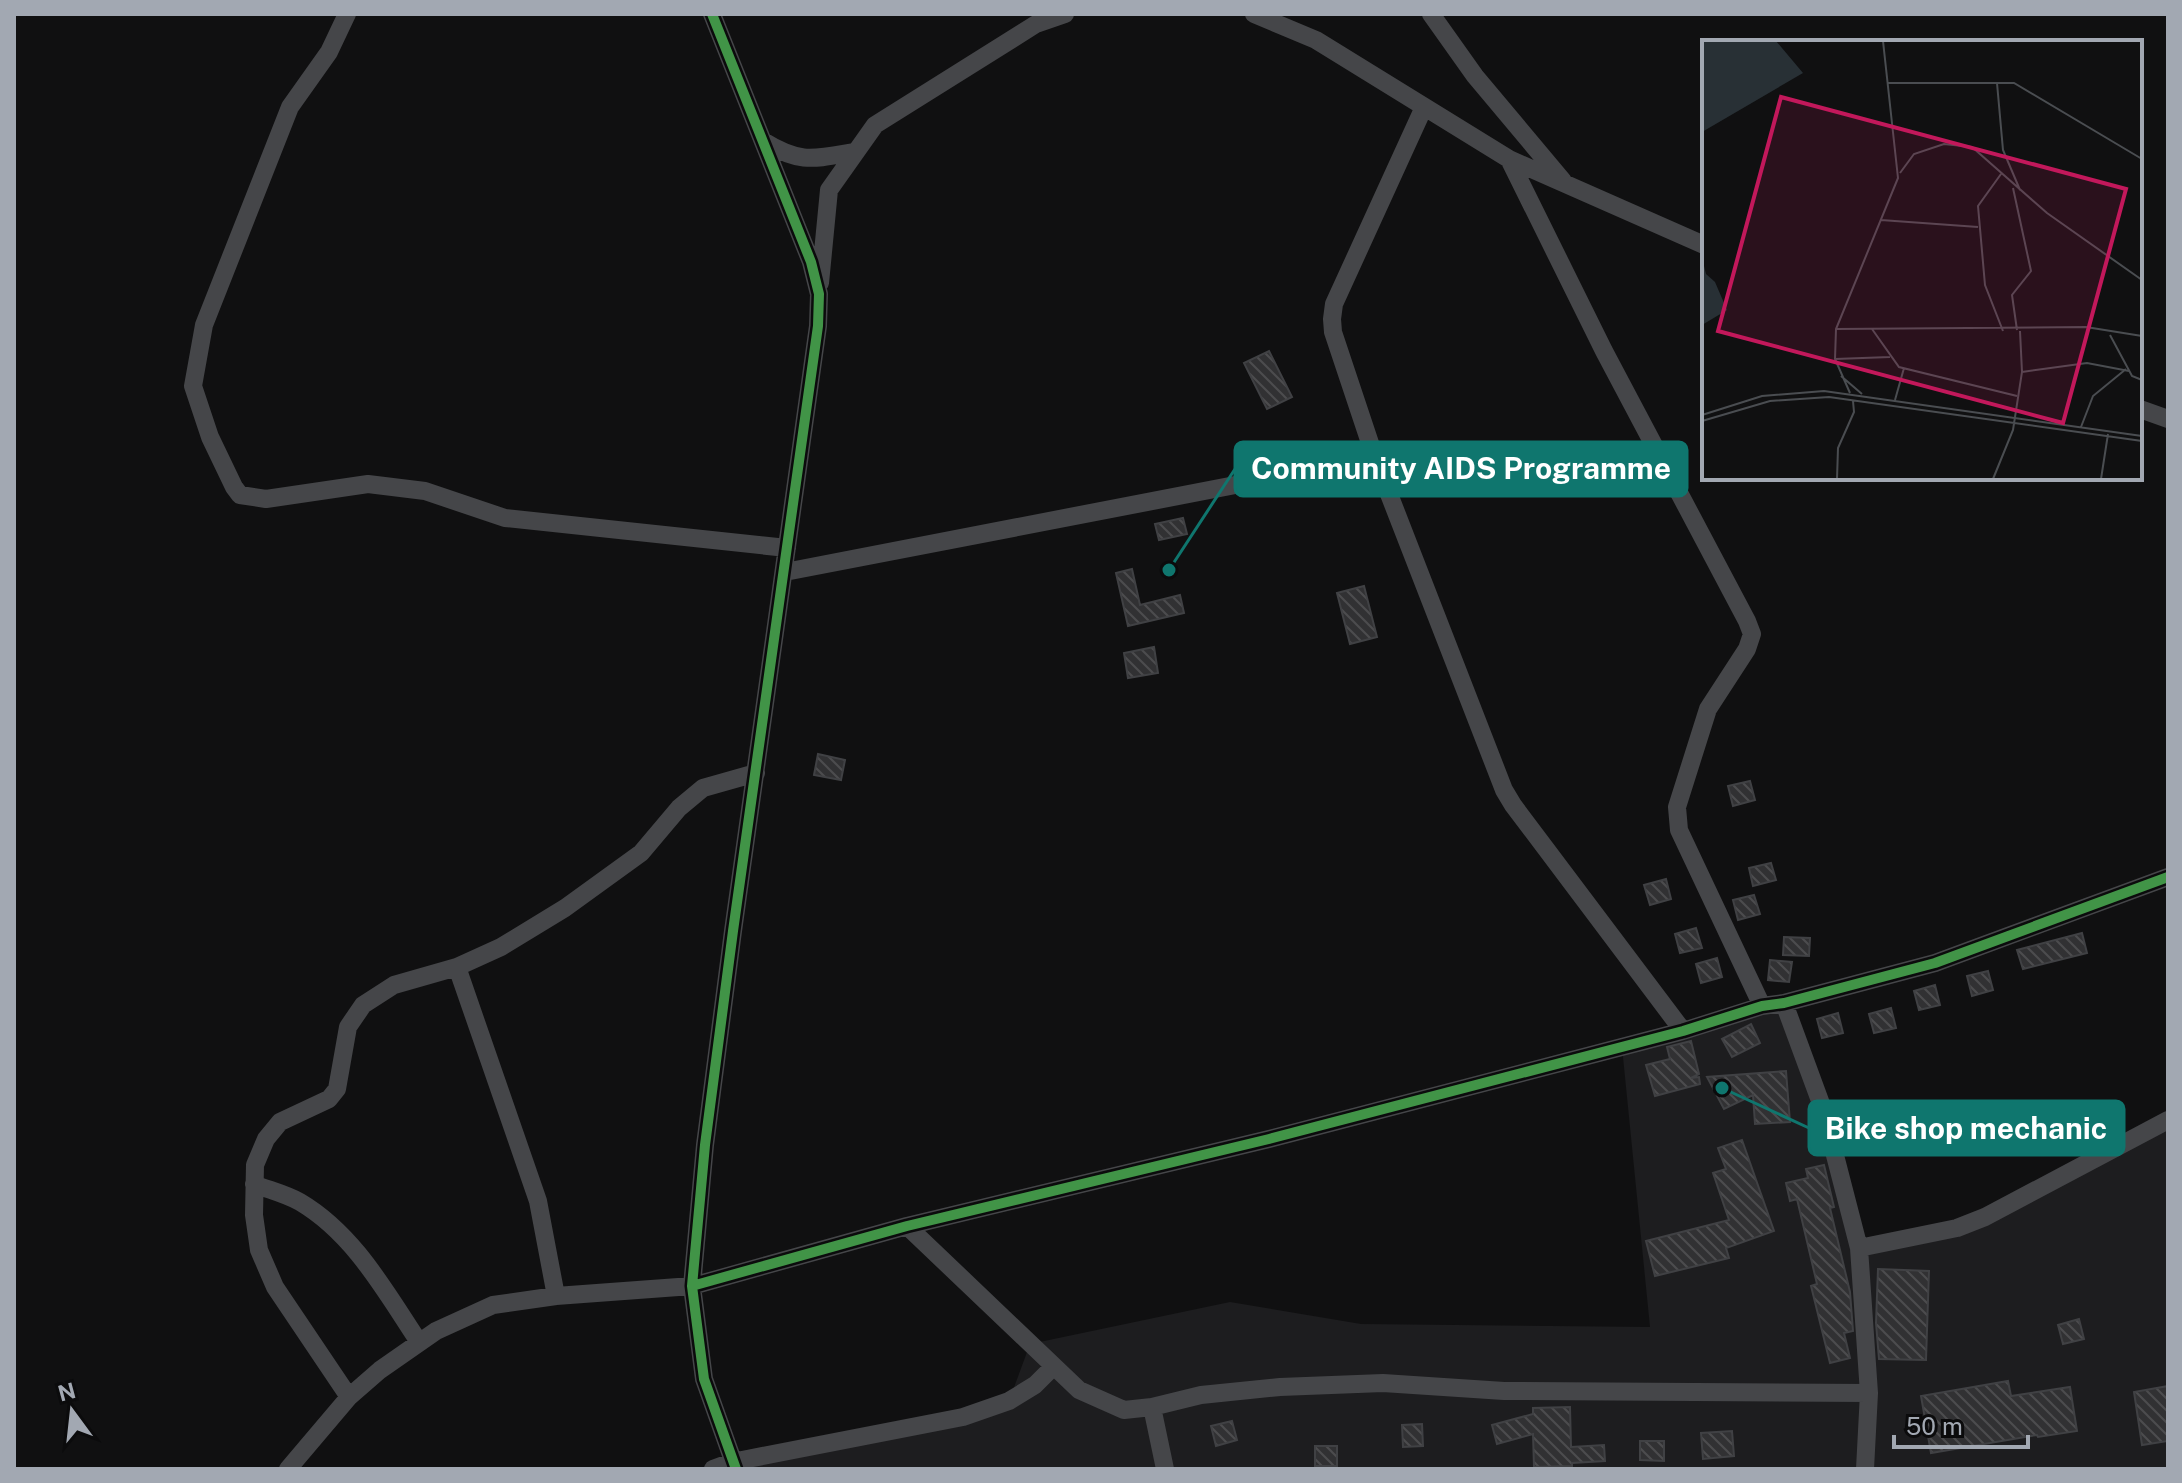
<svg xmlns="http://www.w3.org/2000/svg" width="2182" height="1483" font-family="'Public Sans',sans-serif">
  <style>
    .built { fill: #1d1d1f }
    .building { fill: url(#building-back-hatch); stroke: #404144; stroke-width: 2 }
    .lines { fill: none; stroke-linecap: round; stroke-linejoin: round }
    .minor { stroke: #454649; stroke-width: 18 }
    .cycleway-casing { stroke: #0b0b0c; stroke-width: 15 }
    .cycleway { stroke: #419447; stroke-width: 10 }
    .inset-road { fill: none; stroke: #4a4d51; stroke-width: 2 }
    .view { fill: #c2185b; fill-opacity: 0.15; stroke: #c2185b; stroke-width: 4 }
    .inset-edge { fill: none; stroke: #a2a8b2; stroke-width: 4 }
    .leader { fill: none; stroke: #0f766e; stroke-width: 3 }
    .callout-dot { fill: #0f766e; stroke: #0b0b0c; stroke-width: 3 }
    .callout { fill: #0f766e; stroke: #0f766e; stroke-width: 3 }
    .callout-label { font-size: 30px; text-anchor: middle; font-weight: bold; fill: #fff }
  </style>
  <defs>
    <pattern id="building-back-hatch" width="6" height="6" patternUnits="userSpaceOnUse" patternTransform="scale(2)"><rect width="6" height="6" fill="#313133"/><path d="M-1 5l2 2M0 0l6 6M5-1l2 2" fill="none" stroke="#4c4c4e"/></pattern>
  </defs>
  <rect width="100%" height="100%" fill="#101011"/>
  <!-- built -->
  <path class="built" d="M1784,1003L1859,1247L1957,1228L2168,1120V1467L713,1469L1009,1401L1030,1344L1230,1302L1361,1324L1650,1327L1622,1047Z"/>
  <!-- building -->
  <path class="building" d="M1269,351L1292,397L1267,409L1244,363Z
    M1183,518L1187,534L1159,540L1155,524Z
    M1132,569L1140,605L1180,595L1184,613L1128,626L1116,573Z
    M1364,586L1377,637L1350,644L1337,593Z
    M1154,647L1158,673L1128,678L1124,653Z
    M818,754L845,760L841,780L814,775Z
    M1750,781L1755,800L1733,806L1728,786Z
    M1771,863L1776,880L1753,886L1749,868Z
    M1666,879L1671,899L1650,905L1644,885Z
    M1754,895L1760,914L1738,920L1733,900Z
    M1696,928L1702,948L1680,953L1675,934Z
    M2082,933L2087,953L2023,969L2017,950Z
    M1784,937L1810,938L1809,956L1783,955Z
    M1717,958L1722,977L1701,983L1696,964Z
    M1770,960L1792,962L1789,982L1768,980Z
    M1988,971L1993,990L1972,996L1967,976Z
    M1935,985L1940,1005L1919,1010L1914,991Z
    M1891,1008L1896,1028L1874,1033L1869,1014Z
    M1838,1013L1843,1033L1822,1038L1817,1019Z
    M1751,1024L1760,1043L1732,1057L1722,1039Z
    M1691,1041L1699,1074L1691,1078L1699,1077L1700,1084L1655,1096L1646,1065L1670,1059L1667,1047Z
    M1786,1071L1790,1122L1755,1124L1753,1095L1724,1109L1707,1077Z
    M1742,1140L1774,1231L1726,1248L1729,1258L1655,1276L1646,1241L1729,1220L1713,1173L1726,1169L1718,1148Z
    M1824,1165L1834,1207L1830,1208L1850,1292L1853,1331L1844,1333L1850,1358L1830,1363L1811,1286L1817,1284L1797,1199L1790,1201L1786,1183L1808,1178L1806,1169Z
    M1878,1269L1929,1271L1926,1360L1879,1359L1876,1323Z
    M2079,1319L2084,1339L2063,1344L2058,1325Z
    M2008,1381L2011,1396L2070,1387L2077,1431L2038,1437L2037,1435L1931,1453L1921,1396Z
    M2168,1386V1441L2142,1445L2134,1392Z
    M1570,1407L1571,1447L1604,1445L1605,1461L1572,1463V1466L1534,1467L1533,1434L1497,1444L1492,1425L1533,1414V1408Z
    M1232,1421L1237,1440L1216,1446L1211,1426Z
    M1422,1424L1423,1446L1403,1447L1402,1425Z
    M1732,1431L1734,1456L1703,1459L1701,1433Z
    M1640,1441H1664V1461L1640,1460Z
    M1315,1446H1337V1466H1315Z"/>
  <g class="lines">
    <!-- minor -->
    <path class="minor" d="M347,14L329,52L290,107L204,325L193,386L210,437L234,487L240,495L266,499L368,484L425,491L505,518L787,548
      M712,14L811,262L819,294L818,326L733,931L705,1145L692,1286L704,1379L736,1469
      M1254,14L1316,40L1509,159L1704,245
      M1431,14L1475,76L1563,181
      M1424,107L1334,304L1332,319L1333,332L1375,458L1504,790L1513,805L1683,1031
      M763,141C800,164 813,159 855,152
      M1509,159L1604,351L1747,621L1752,634L1747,649L1708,709L1677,807L1679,830L1762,1006
      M820,283L829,190L875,125L1036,24L1065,14
      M2140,409L2168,419
      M785,572L1375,458
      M457,967L538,1201L556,1296
      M1784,1003L1823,1109L1859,1248L1869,1393L1865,1469
      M254,1184C269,1190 286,1194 300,1202C354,1234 385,1291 419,1342
      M907,1226L1079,1390L1124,1410L1152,1407L1201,1395L1280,1387L1383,1383L1504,1391L1869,1393
      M1859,1248L1957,1228L1985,1217L2168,1120
      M349,1397L275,1287L259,1250L254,1215L255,1165L266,1139L280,1122L329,1099L337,1089L348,1027L363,1005L394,985L457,967L501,947L565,908L641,853L679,808L703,788L756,773
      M1152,1407L1165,1469
      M288,1469L349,1397L380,1370L436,1331L493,1305L556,1296L692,1286L907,1226L1269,1139L1683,1031L1762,1006L1784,1003L1935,963L2168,877
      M713,1469L732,1462L963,1417L1009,1401L1035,1385L1054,1366"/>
    <!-- cycleway casing -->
    <g class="cycleway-casing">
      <path id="cycleway" d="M712,14L811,262L819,294L818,326L733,931L705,1145L692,1286L704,1379L736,1469
        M692,1286L907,1226L1269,1139L1683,1031L1762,1006L1784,1003L1935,963L2168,877"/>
    </g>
    <!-- cycleway -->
    <use href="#cycleway" class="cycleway"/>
  </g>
  <!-- overview -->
  <g transform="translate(1702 40)">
    <rect width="440" height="440" fill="#101011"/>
    <path d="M0,1H74L101,33L0,92ZM0,218L4,234L13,242L25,270L0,285Z" fill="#283035"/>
    <path class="inset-road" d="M186,43H312L440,119M295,43L301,110L318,150M198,133L212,114L242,104L270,107L345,173L440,240M299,134L276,166L283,245L301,291M311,148L329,231L310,255L315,290M179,180L276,187M134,289L384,287L440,296M170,289L197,327L315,356M408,295L430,336L440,340M133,319L188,317M320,332L385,323L427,331M139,336L160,354M148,353L133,319L134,289L196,138L181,1M193,360L202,328M0,375L60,356L122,351L440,396M0,381L68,361L127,357L440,401M379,387L391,356L424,329M135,439L136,408L152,372L151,361M291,439L311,390L320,332L318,291M399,439L406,394"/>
    <path class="view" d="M79,57L424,149L361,383L16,291Z"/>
    <rect width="440" height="440" class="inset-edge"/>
  </g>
  <!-- callouts -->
  <path class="leader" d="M1169 570L1235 469M1722 1088L1809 1128"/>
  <g class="callout-dot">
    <circle cx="1169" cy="570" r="8"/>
    <circle cx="1722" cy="1088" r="8"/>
  </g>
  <g class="callout">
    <rect x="1235" y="442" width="452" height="54" rx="8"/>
    <rect x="1809" y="1101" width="315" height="54" rx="8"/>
  </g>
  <g class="callout-label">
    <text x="1461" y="479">Community AIDS Programme</text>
    <text x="1966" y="1139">Bike shop mechanic</text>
  </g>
  <!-- border -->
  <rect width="2182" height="1483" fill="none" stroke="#a2a8b2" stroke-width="32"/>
  <!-- north arrow -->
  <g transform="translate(72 1411) rotate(345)" stroke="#0b0b0c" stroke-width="6" paint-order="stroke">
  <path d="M0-6L14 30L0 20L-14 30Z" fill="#a2a8b2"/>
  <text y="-12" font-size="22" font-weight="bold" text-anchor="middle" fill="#a2a8b2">N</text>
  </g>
  <!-- scale -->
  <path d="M1894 1435v12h134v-12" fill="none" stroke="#a2a8b2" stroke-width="4"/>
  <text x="1906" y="1435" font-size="24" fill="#a2a8b2" stroke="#0b0b0c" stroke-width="6" paint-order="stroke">50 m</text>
</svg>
